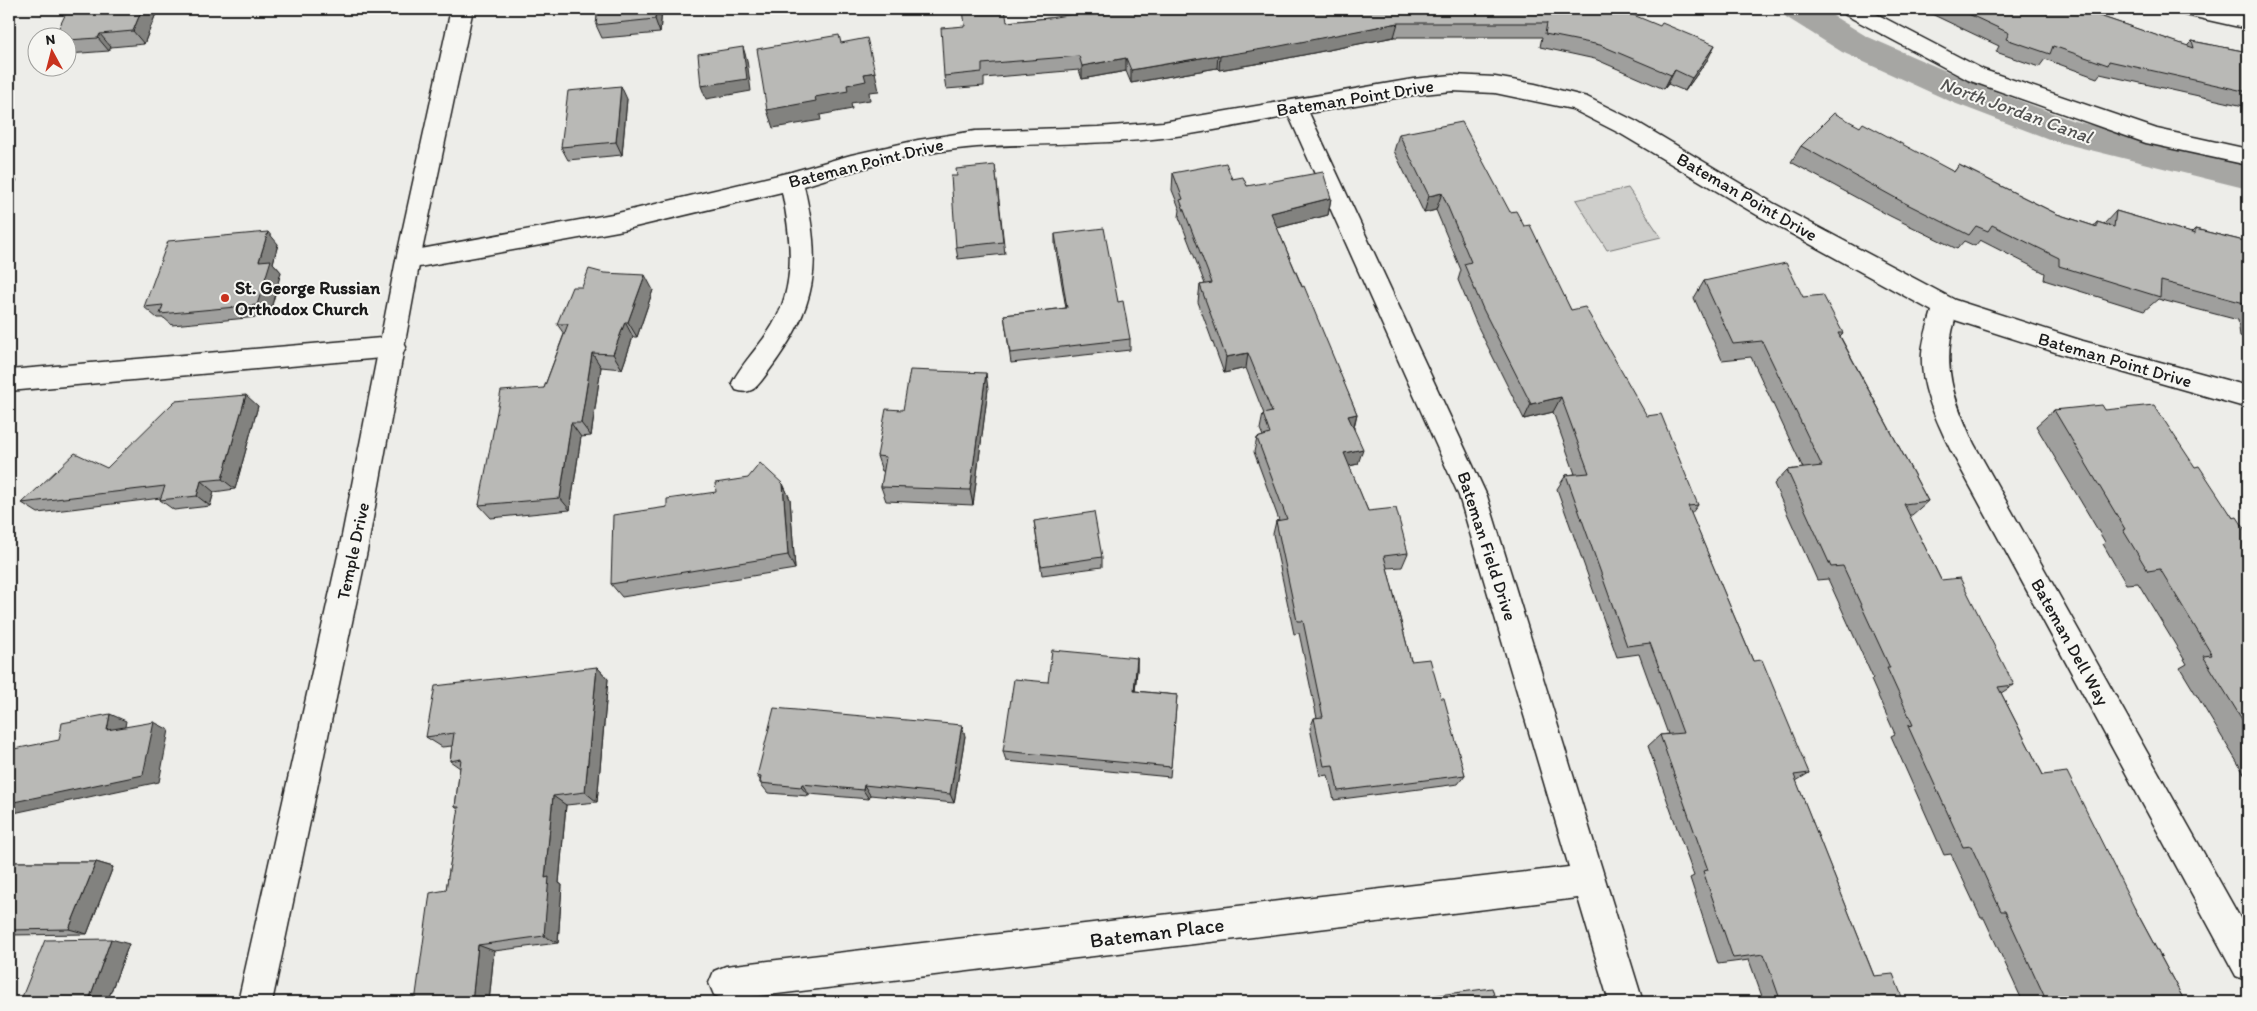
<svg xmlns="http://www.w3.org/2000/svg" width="2257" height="1011" font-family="Itim,sans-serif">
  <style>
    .green { fill: #cececb; stroke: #757574 }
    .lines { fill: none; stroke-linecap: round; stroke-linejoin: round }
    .canal { fill: #a6a6a3; fill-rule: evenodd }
    .minor-casing { stroke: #1c1c1c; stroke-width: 3 }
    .major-casing { stroke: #1c1c1c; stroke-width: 3 }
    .minor { fill: #f6f6f2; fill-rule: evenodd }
    .major { fill: #f6f6f2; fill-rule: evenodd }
    .wall { fill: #9f9f9d; stroke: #1c1c1c }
    .shaded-wall { fill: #82827f; stroke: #1c1c1c }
    .building { fill: #b9b9b6; stroke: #1c1c1c }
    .poi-dot { fill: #c8321e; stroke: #f6f6f2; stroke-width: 2 }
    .labels { text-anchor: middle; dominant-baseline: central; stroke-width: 4; stroke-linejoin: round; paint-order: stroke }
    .street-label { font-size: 18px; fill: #1c1c1c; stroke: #f6f6f2 }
    .poi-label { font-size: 18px; font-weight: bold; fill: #1c1c1c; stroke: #f6f6f2; text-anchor: start }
    .water-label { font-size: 19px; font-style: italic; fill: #535352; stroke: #f6f6f2 }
    .near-street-label { font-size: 21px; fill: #1c1c1c; stroke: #f6f6f2 }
  </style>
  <rect width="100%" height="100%" fill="#edede9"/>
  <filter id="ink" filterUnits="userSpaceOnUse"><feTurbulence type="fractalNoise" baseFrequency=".02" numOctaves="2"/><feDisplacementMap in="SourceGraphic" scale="10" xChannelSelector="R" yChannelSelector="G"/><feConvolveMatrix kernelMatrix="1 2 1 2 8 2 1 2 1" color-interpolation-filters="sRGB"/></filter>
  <g filter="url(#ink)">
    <!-- green -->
    <path class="green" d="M1628,188L1661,237L1607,250L1576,200Z"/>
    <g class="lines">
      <!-- canal -->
      <path class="canal" d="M1781,9H1822L1866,36L1978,85L2074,121L2248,163V189L2054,141L1954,103L1842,52L1786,17Z"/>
      <!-- minor casing -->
      <g class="minor-casing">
        <path id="minor" d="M1840,9H1867L1984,70L2157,129L2248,149V165L2146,143L1968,80L1844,14Z
          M2178,9H2219L2248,15V29L2181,14Z
          M1452,75L1495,77L1535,84L1587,97L1637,122L1773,203L1955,300L2083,341L2248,386V408L2083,361L1955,320C1941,367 1954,400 1974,444L2248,932V981L2236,976L1950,449C1936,419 1920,387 1922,353C1923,339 1928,325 1932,311L1757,215L1621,134L1572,109L1495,93L1452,91L1413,95L1309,113L1487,496L1643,1002H1609L1578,898L726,1000L714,995L709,983L714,971L726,966L1569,867L1459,496L1289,116C1247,124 1204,133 1162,138C1100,145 1039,143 977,147C919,151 859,169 804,186C822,266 818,306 768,372C758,385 753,396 736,390L732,383C742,363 760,346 772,326C797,286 791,236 782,192L618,231L408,269L399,267L396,260L399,253L618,213L791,172L851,155L918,140L975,131L1098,127L1163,122L1413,79Z
          M393,337L402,340L406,347L402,354L393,357L9,391V370Z"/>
      </g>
      <!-- major casing -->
      <g class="major-casing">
        <path id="major" d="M451,9H473L420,260L367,551L272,1002H238L339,551L396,260Z"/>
      </g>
      <!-- minor -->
      <use href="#minor" class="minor"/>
      <!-- major -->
      <use href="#major" class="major"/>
    </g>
    <!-- wall -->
    <path class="wall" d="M598,9H662L660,33L602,38L596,25Z
      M1619,9L1708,59L1685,91L1668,84L1664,89L1595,59L1540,47L1542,37H1394L1273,61L1219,70L1217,68L1131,83L1126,71L1082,79L1079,70L984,78V86L946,89L944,76L1007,22L1049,18Z
      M1921,9H2079L2187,46L2192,41L2248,52V107L2100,74L2097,78L2045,59L2039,67L1996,52L1999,46Z
      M157,11L144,44L111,47L109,51L68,54V38Z
      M627,99L622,155L568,160L561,147Z
      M1860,127L1954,172L1959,165L2057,214L2094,226L2097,222L2104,224L2116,211L2191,233L2195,229L2248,242V339L2240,336L2238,320L2158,299L2144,311L2044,280L2045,273L1980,240L1975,246L1964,241L1957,249L1890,216L1791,162L1801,146Z
      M1399,134L1510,212L1524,226L1571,310L1698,505L1691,514L1753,661L1809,773L1796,781L1874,976L1904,1002H1764L1749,960L1718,964L1690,878L1694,876L1648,746L1660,735L1668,734L1639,654L1617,657L1557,489L1566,475L1575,474L1553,412L1524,419L1477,325L1458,280L1461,270L1436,210L1424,213L1394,151Z
      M995,165L1005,254L958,259L956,247Z
      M1173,173L1232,179L1247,186L1331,198L1328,215L1277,228L1357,414L1354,428L1358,464L1349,466L1368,511L1408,553L1402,567L1387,568L1411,661L1441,698L1465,775L1458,784L1334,800L1328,775L1320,776L1310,728L1314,718H1317L1299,633L1294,634L1273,534L1276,521L1279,520L1254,452L1257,438L1263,436L1260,429L1263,414H1264L1246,368L1224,373L1198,302L1200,285L1205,284L1179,217L1180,210L1172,190Z
      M1055,234L1118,302L1130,339V350L1011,363L1004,315L1066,308L1055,245Z
      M278,244L273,263L281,272L269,316L172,325L164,318H157L144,307Z
      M1704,281L1803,297L1843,333L1840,336L1928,501L1912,515H1909L1941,580L2014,685L2001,693L2043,775L2135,909L2185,1002H2023L1984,918H1981L1951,854L1944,855L1891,736L1895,734L1871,680L1873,678L1828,579L1817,580L1774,484L1787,470L1803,468L1751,357L1722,360L1694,298Z
      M653,290L637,337H633L622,369L601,367L591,436L581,437L570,510L491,518L479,505L544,388L564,334L557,324Z
      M988,389L973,505L886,501L881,487L884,471H882L877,456L903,410Z
      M258,406L235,489L214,492L210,506L174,510L160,500L161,498L38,513L22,503Z
      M2054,410H2105L2195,467L2233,518L2248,534V780L2180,668L2187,664L2138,583L2126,584L2103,544L2105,542L2036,426Z
      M783,484L790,499L795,569L622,597L611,584L667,507Z
      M1034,521L1102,557V567L1042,575Z
      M1137,658V670L1135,691L1177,695L1170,777L1006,761L1003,751L1048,682Z
      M597,667L608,679L597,802L566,805L559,883L562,885L558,943L494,951L489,1002H415L446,890L459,810L455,807L460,768L450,761L452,746L442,747L426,737Z
      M965,736L954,803L870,795L869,799L809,794V796L768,793L760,783V780L757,776Z
      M9,862H96L113,867L87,934L9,935Z
      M129,944L107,1002H20Z"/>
    <!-- shaded-wall -->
    <path class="shaded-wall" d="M142,9H155L157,11L144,44L133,31Z
      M656,9H662L660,33L655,19Z
      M1398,23L1394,37L1273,61L1219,70L1220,56Z
      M100,34L111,47L109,51L98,38Z
      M1715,45L1708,59L1685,91L1692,78Z
      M743,47L747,60L751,91L706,99L701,86Z
      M1218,55L1217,68L1131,83V70Z
      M1126,58V71L1082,79V66Z
      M1675,70L1668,84L1664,89L1671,75Z
      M875,72L879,91L869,92L870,100L851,103L852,109L820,115L821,120L773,128L767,110L815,97L847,85L864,74Z
      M621,86L627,99L622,155L616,142Z
      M9,172L17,181L9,185Z
      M1442,193L1436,210L1424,213L1429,196Z
      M1331,198L1328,215L1269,230L1271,213Z
      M268,232L278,244L273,263L281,272L269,316L257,305L259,261Z
      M645,275L653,290L637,337L628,322Z
      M625,322L633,337L622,369L613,354Z
      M592,353L601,367L591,436L581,423Z
      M1248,353L1246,368L1224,373L1226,357Z
      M986,373L988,389L973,505L970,490Z
      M246,395L258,406L235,489L222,479Z
      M1561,397L1553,412L1524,419L1531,404Z
      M1357,414L1353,429L1348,416Z
      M571,423L581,437L570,510L560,498Z
      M1363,449L1358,464L1340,468L1344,453Z
      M201,481L214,492L210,506L197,496Z
      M783,484L790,499L795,569L788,555Z
      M1137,658V670L1134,702V691Z
      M597,667L608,679L597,802L585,792Z
      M110,714L126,721L123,738L107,730Z
      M154,722L169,730L159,782L9,814V803Z
      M962,725L965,736L954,803L950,794Z
      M802,784L809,794V796L801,787Z
      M864,785L870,795L869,799L863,790Z
      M553,796L566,805L559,883L562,885L558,943L544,936L545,878Z
      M96,862L113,867L87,934L69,929Z
      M111,939L129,944L107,1002H97L89,1000Z
      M478,945L494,951L489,1002H472Z
      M9,998L18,1002H9Z"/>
    <!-- building -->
    <path class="building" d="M68,9H142L133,31L100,34L98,38L68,40V38H54Z
      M598,9H656L655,19L596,25Z
      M963,9H1005L1007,22L1049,18L1104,9H1619L1660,26L1662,23L1715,45L1692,78L1675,70L1671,75L1600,45L1545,34L1547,23H1398L1275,47L1220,56L1218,55L1131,70L1126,58L1082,66L1079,56L982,64V72L944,76L941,28L965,26Z
      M1958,9H2079L2194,48L2192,41L2248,52V92L2109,61L2108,65L2053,46L2050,54L2006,39L2009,33Z
      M839,35L841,43L867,38L875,72L864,74L866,81L847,85L848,91L815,97L816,101L767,110L757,49Z
      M743,47L747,79L701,86L698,54Z
      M621,86L616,142L561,147L568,91Z
      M1834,113L1860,127L1863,123L1954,172L1959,165L2057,214L2097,227V222L2114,227L2116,211L2195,234V229L2248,242V304L2161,281L2160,297L2059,266V258L1992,225L1988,231L1976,226L1969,235L1901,201L1801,146Z
      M1462,122L1510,212L1516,211L1524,226L1530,225L1571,310L1585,307L1647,416L1661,414L1698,505L1688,506L1753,661L1762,660L1809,773L1794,775L1874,976L1893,974L1904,1002H1781L1764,954L1733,958L1703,871L1708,870L1660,735L1683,733L1650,643L1627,646L1566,475L1589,473L1561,397L1531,404L1483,309L1464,264L1471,262L1442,193L1429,196L1399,134Z
      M1226,163L1232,179L1243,177L1247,186L1323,172L1331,198L1271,213L1302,287L1304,286L1357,414L1348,416L1363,449L1344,453L1368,511L1396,508L1408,553L1384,556L1411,661L1430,659L1441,698H1444L1465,775L1338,791L1333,765L1324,766L1314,718L1323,717L1303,621H1297L1276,521L1287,519L1257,438L1270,434L1263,414L1272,412L1248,353L1226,357L1200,285L1212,283L1180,200L1183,199L1173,173Z
      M995,165L1003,242L956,247L951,176H957L956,169Z
      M1104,228L1118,302L1123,301L1130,339L1010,353L1004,315L1067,308L1055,234Z
      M268,232L259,261L271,260L257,305L160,314L163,305L144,307L168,241Z
      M1786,263L1803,297L1823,295L1843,333H1838L1928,501L1904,504L1941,580L1960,578L2014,685L1998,687L2043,775L2067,772L2135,909L2185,1002H2091L2088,998L2057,1002H2047L2005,911H2001L1971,846L1963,847L1908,726L1913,725L1887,668H1890L1843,566L1831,567L1787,470L1822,466L1762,341L1733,344L1704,281Z
      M589,269L604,273L645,275L628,322H625L613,354L592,353L581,423H571L560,498L479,505L501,391L544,388L568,324H557L572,287H582Z
      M910,370L986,373L970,490L881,487L886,457L877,456L886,409L903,410Z
      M246,395L222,479L201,481L197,496L160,500L165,486L22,503L75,453L107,468L175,401Z
      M2102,405L2105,410L2154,405L2195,467L2199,466L2233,518L2237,517L2248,534V729L2203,656L2212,655L2160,569L2148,571L2123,530L2125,529L2054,410Z
      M760,463L783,484L788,555L611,584L613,515L667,507V499L716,492L715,483L748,478Z
      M1094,512L1102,557L1041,566L1034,521Z
      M1052,650L1137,658L1134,691L1177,695L1171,767L1003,751L1014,679L1048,682Z
      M597,667L585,792L553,796L545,878L549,877L544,936L478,945L472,1002H415L430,893L446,890L459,807H455L461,759L450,761L454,733L426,737L435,686Z
      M774,708L962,725L950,794L864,785L863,790L802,784L801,787L760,783L761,777L757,776Z
      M110,714L107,730L154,722L143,775L9,803V750L59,740L62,723Z
      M9,862H96L69,929L9,930Z
      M111,939L89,1000L20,1002L45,940Z
      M1492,988L1496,1002H1385Z"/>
  </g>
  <!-- markers -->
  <circle class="poi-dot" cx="225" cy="298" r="5"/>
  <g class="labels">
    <!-- street labels -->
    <g class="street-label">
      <text transform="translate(1355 98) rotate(-9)">Bateman Point Drive</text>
      <text transform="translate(866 163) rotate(-14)">Bateman Point Drive</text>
      <text transform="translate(1747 197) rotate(30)">Bateman Point Drive</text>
      <text transform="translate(2115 360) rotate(16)">Bateman Point Drive</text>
      <text transform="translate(1487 546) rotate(72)">Bateman Field Drive</text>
      <text transform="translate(353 551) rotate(-78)">Temple Drive</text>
      <text transform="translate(2070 642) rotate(61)">Bateman Dell Way</text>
    </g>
    <!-- poi labels -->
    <g class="poi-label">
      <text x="235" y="288">St. George Russian<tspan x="235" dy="21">Orthodox Church</tspan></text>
    </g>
    <!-- water labels -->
    <g class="water-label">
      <text transform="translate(2016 110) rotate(20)">North Jordan Canal</text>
    </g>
    <!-- near-street labels -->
    <g class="near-street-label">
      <text transform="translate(1157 932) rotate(-7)">Bateman Place</text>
    </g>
  </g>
  <!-- margin -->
  <rect width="2257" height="1011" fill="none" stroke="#f6f6f2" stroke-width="30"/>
  <rect x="15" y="15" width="2227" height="981" fill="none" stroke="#1c1c1c" stroke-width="2" filter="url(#ink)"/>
  <!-- north arrow -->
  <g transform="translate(52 52) rotate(353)"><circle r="24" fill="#f6f6f2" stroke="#9f9f9c"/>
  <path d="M0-4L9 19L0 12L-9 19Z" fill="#c8321e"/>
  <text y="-8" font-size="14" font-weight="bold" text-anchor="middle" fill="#1c1c1c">N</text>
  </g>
</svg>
